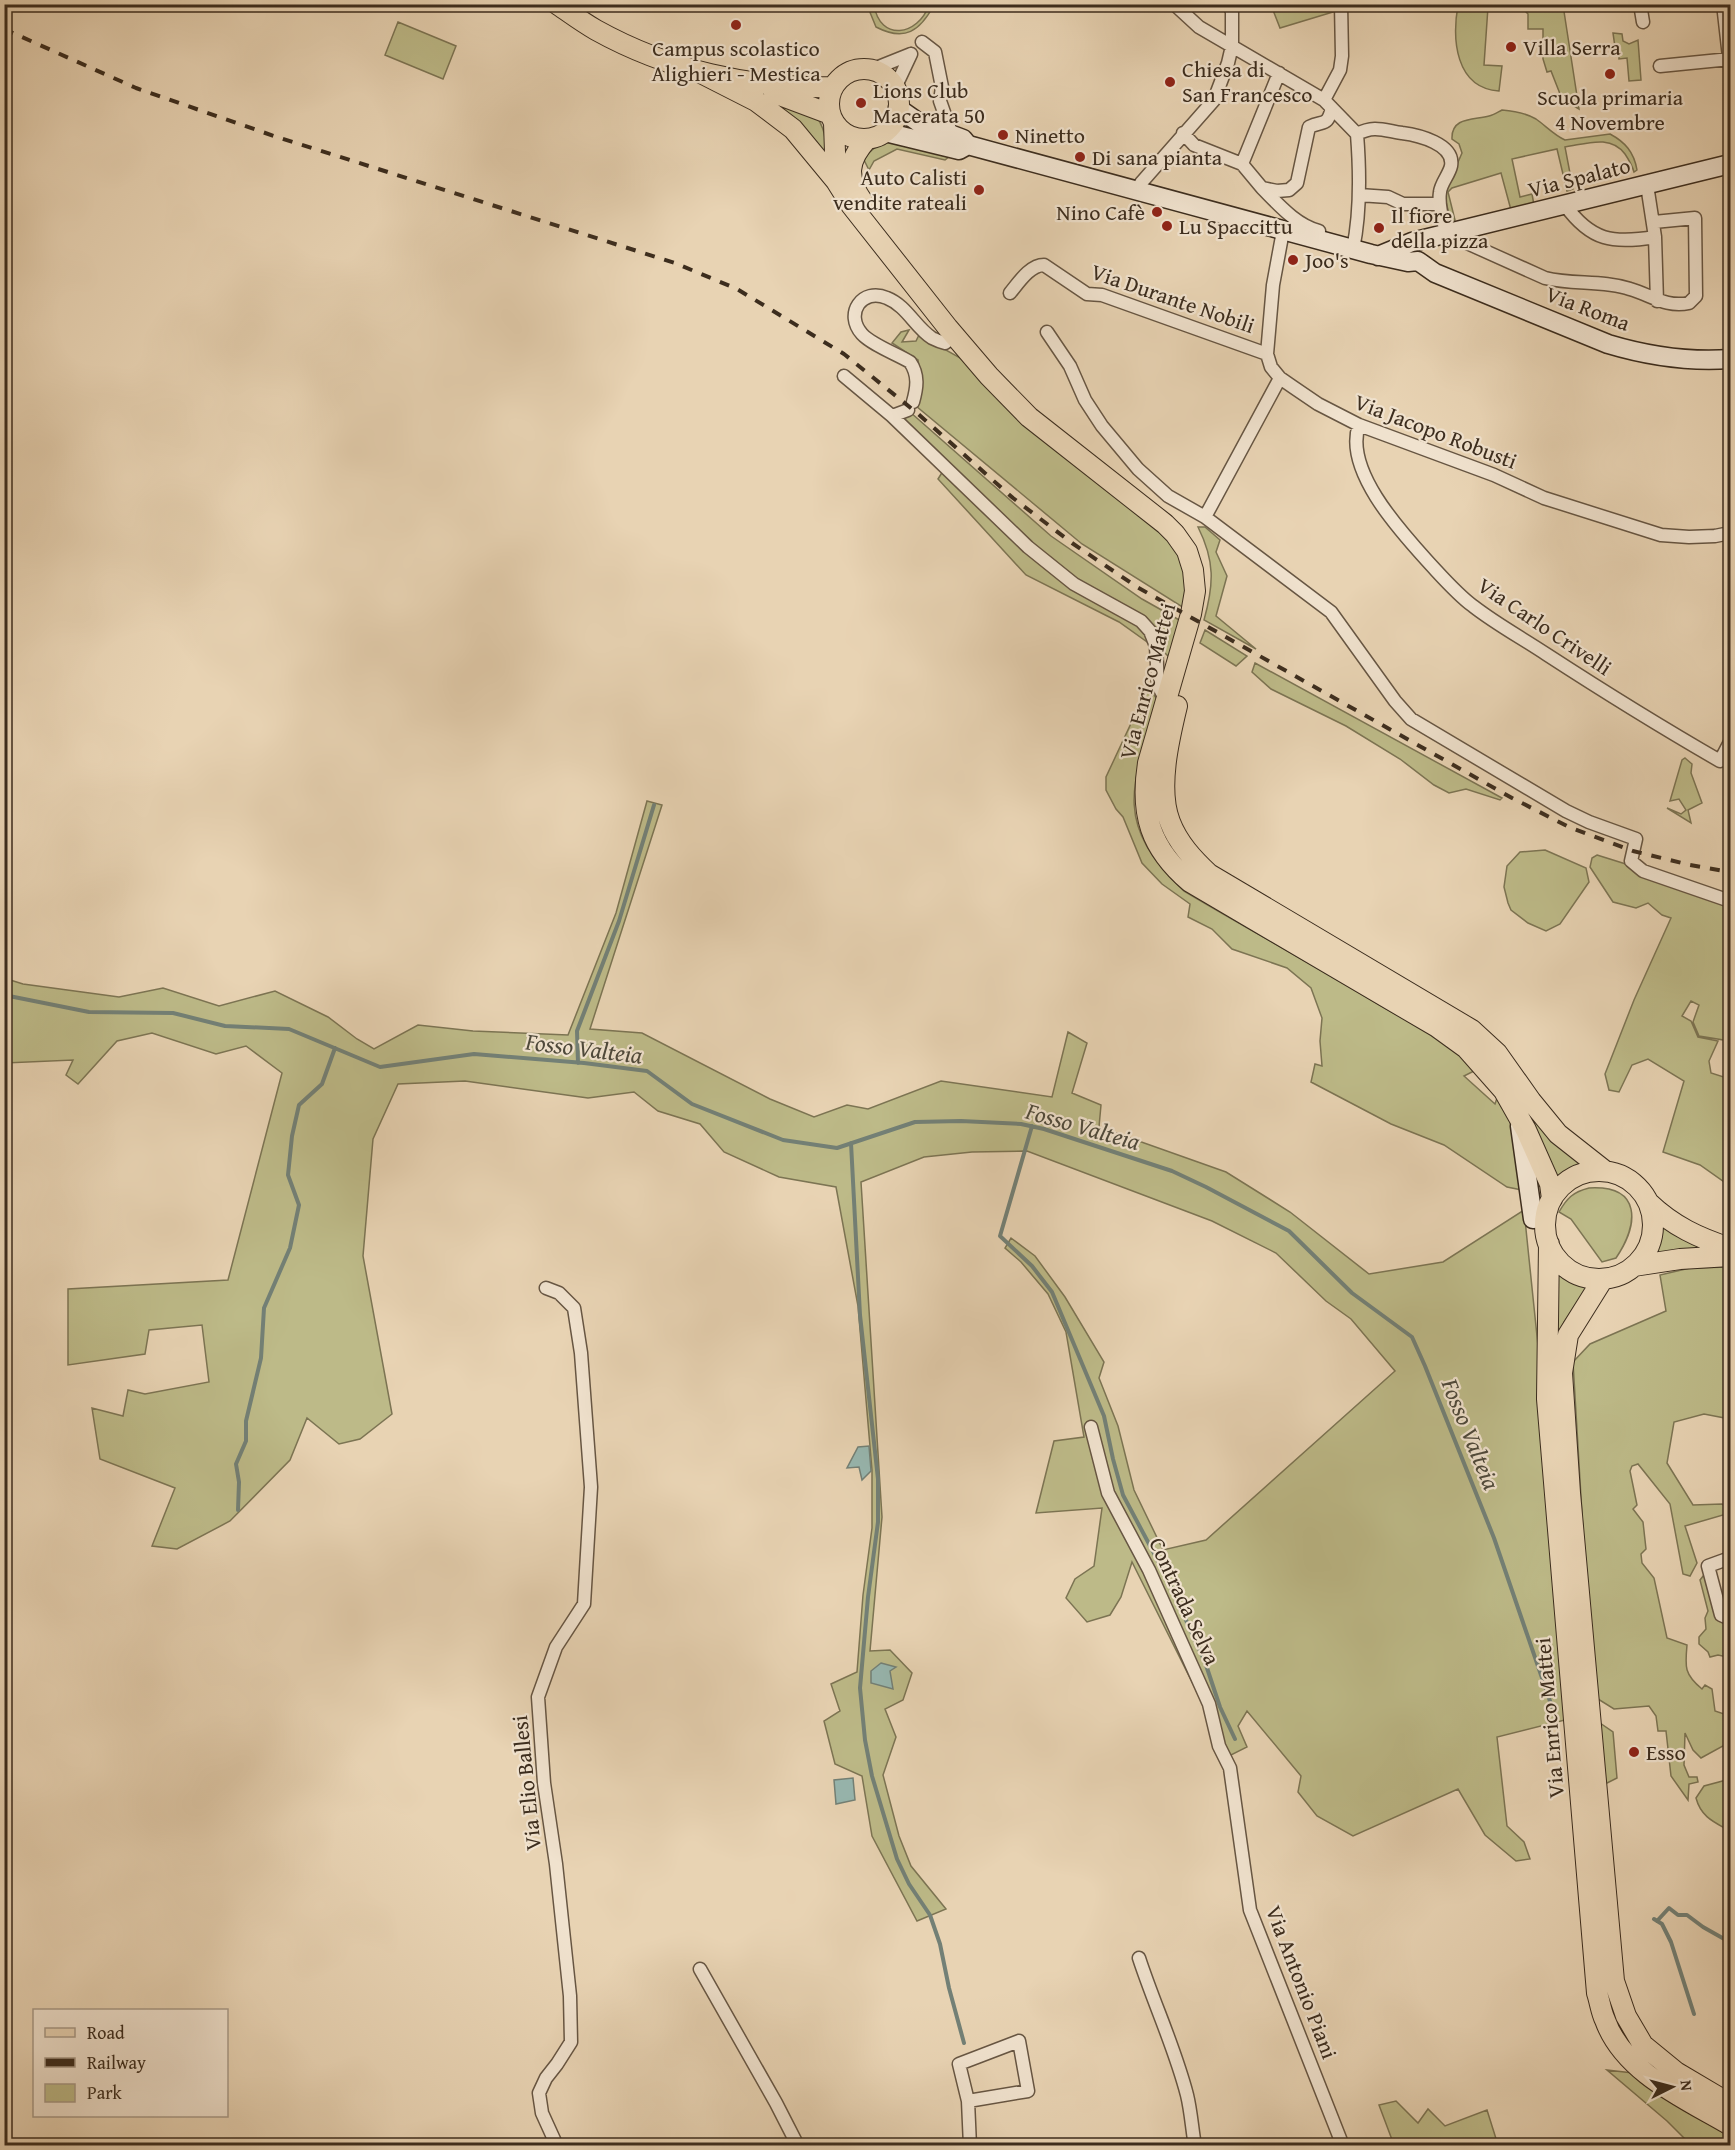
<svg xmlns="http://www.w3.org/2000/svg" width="1735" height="2150" font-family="'Gentium Book Plus',serif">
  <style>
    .green { fill: #bdba88; stroke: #7c7453; stroke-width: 1.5 }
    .water { fill: #97b7b0; stroke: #738076; stroke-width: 1.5 }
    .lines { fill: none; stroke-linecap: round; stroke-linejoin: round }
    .stream { stroke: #738076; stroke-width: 4 }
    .street-casing { stroke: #675643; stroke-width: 15 }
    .secondary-casing { stroke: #3c2d1e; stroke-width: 21 }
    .primary-casing { stroke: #3c2d1e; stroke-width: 22 }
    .street { stroke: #f0e2ce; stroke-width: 12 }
    .secondary { stroke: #f0e2ce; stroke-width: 18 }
    .primary { stroke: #e8d3b3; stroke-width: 20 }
    .rail { stroke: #3c2d1e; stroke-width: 4; stroke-dasharray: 10 10; stroke-linecap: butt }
    .poi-dot { fill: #8f2418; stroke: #f0e2ce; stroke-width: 2 }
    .labels { text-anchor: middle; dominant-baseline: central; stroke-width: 4.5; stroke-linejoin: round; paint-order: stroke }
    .poi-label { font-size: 22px; fill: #3c2d1e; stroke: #f0e2ce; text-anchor: start }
    .street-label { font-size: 22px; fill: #3c2d1e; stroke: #f0e2ce }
    .water-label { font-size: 24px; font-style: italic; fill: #4e493b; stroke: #f0e2ce }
  </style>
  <rect width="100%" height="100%" fill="#e8d3b3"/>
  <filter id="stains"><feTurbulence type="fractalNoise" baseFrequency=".00333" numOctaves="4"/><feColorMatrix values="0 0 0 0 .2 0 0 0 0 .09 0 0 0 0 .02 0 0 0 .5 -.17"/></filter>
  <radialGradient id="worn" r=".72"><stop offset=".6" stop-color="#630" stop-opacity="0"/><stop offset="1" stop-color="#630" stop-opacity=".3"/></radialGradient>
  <!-- green -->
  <path class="green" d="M867,5H874C880,42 918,36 929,5H934C920,31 905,42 876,27Z
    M1271,5H1331L1333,12L1280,28Z
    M1458,5H1563L1579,109L1562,99L1551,71L1547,72L1543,59V29H1528V14L1524,10L1488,7L1484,65L1502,66L1499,91C1455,88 1452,39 1458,5Z
    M398,22L456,46L443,79L385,55Z
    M1613,33L1622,34L1623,41L1629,44L1638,40L1641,80L1629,81L1627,58L1619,59L1618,47H1615Z
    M769,98L814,112C825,129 827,137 824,158Z
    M1502,110C1514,111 1526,113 1536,119C1546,126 1554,135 1565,140L1610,134C1625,142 1634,152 1637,170L1634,172C1632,165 1629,160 1625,154C1610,134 1586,144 1565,147L1573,189L1567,191L1557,149L1512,159L1520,197L1532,194L1534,205L1511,210L1501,173L1452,188L1448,192L1455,220L1451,222L1444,194L1462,153L1459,144L1452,139C1451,117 1473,120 1489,116C1493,115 1498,112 1502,110Z
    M894,141L950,156L945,160L897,149L874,161L869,170L864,160C871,148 880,142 894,141Z
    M909,330L902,342L916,341L919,335L964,360L988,389L1024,421L1174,540L1188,572L1184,608L1082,544L916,406L922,387L918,360L892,343L901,332Z
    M910,412L1051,536L1142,599L1181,621L1172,660L1161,649L1158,641L1030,544L903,420Z
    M943,471L1033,556L1132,620L1143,629L1150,644L1119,622L1026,575L938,479Z
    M1198,527H1205L1220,540L1216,552L1227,576L1216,616L1256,649L1204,620C1214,584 1215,561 1198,527Z
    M1205,630L1247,656L1236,666L1200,643Z
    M1255,663L1502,798L1500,800L1466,789L1449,793L1434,785L1400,759L1346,726L1271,689L1252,672Z
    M1148,687L1160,703C1130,785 1113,824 1184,891C1248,929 1314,965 1378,1004C1412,1024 1449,1041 1476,1070L1464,1076L1495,1104L1498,1095L1513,1120L1522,1190L1507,1187L1444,1145L1391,1124L1311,1082L1315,1064L1322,1066L1320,1041L1322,1018L1311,988L1287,968L1232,949L1212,929L1188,917L1190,904L1162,884L1142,863L1123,817L1116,809L1106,790V777Z
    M1685,758L1692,764L1691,773L1702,803L1688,810L1691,823L1667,808L1681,814L1686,810L1679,799L1670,801L1682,760Z
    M647,801L662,805L590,1029L642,1033L770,1099L814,1117L847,1105L868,1109L941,1081L1052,1097L1068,1032L1087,1043L1072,1093L1101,1105L1099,1127L1226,1172L1290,1212L1369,1274L1443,1262L1524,1210L1544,1404L1569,1719L1497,1737L1507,1826L1524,1842L1530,1859L1516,1861L1485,1835L1458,1789L1353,1836L1317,1816L1298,1792L1301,1776L1247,1711L1238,1726L1247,1747L1229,1756L1132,1562L1121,1597L1110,1615L1087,1622L1066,1598L1075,1579L1094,1566L1102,1508L1036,1513L1054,1441L1084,1437L1066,1332L1048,1294L1021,1262L1005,1248L1011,1238L1035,1256L1065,1297L1104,1362L1099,1378L1118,1426L1134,1490L1163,1550L1206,1540L1395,1371L1351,1319L1326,1301L1276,1253L1212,1221L1027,1151L972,1152L924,1157L861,1182L882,1517L870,1651L890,1650L912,1673L903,1700L885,1709L896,1737L883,1775L899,1836L911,1866L946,1909L917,1921L872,1836L862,1776L835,1764L824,1721L840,1711L831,1684L857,1672L863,1595L872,1528V1470L858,1306L836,1187L779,1177L724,1152L700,1124L658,1111L634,1092L588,1098L465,1081L398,1084L373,1139L363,1256L392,1414L360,1439L339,1444L307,1418L290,1460L230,1521L177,1549L152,1546L175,1488L100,1459L92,1408L123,1416L128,1390L145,1394L209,1382L202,1325L149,1330L145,1354L68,1365V1289L228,1280L282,1073L246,1046L216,1054L152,1033L117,1041L78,1084L66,1075L73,1060L5,1063L4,978L23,984L119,997L163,988L219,1006L275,991L328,1017L357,1039L374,1049L418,1025L473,1031L568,1035L616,913Z
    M1545,850L1586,868L1589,882L1560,924L1546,931L1528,923L1511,910L1508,903L1504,887L1507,866L1520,852Z
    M1597,855L1629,865L1715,902H1730V955L1725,973L1730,974V1041L1699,1036L1693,1022L1699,1005L1691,1001L1682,1016L1691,1021L1698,1037L1718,1041L1709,1061L1711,1073L1730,1079V1186L1700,1165L1663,1152L1684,1081L1648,1059L1632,1065L1619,1092L1609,1090L1605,1074L1634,1000L1671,918L1662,915L1648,903L1636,908L1613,902L1590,867L1592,858Z
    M1521,1101L1581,1163L1563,1172L1555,1179Z
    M1589,1188C1642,1185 1639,1224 1616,1258L1602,1262L1571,1219L1559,1212C1567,1198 1573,1192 1589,1188Z
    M1660,1224L1714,1251L1653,1254L1660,1234Z
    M1730,1267V1419L1704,1414L1674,1422L1667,1463L1693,1505L1722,1504L1730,1509V1513L1685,1526L1697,1563L1690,1576L1683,1574L1670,1504L1638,1464L1632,1466L1630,1471L1637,1505L1633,1509L1643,1522L1646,1549L1641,1554L1642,1563L1654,1578L1667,1638L1687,1645C1685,1667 1684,1674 1702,1689L1705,1685L1712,1689L1715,1711L1730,1716V1750L1727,1739L1723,1746L1701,1758L1693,1750L1685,1733L1684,1765L1689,1777H1697L1698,1782L1689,1784L1688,1800L1671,1776L1666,1731H1658L1656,1716L1649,1706L1614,1709L1598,1699L1583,1531L1573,1362L1590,1344L1666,1311L1660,1275L1690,1268Z
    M1557,1270L1571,1281L1588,1286L1564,1322L1559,1340L1554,1343Z
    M1704,1575L1714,1613L1730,1625V1652L1727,1657L1718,1655L1710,1657L1708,1652L1699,1644V1637L1706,1629L1705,1618L1708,1611L1700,1580Z
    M1600,1723L1613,1732L1617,1778L1605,1784Z
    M1730,1779V1831C1714,1822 1701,1817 1696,1798L1704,1786Z
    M1607,2070L1633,2073L1659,2094L1730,2136V2145H1691L1667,2121Z
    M1396,2101L1418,2123L1428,2109L1445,2126L1487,2110L1498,2145H1394L1379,2105Z"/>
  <!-- water -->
  <path class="water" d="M869,1446L871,1471L862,1480L859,1467L847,1468L858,1447Z
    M881,1663L896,1667L890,1671L893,1689L871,1683V1671Z
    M853,1778L855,1800L836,1804L834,1780Z"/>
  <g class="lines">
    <!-- stream -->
    <path class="stream" d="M4,995L89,1012L173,1013L225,1026L289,1029L380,1067L474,1054L584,1063L647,1071L692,1104L783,1140L837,1148L915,1122L961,1121L1021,1124L1044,1129L1172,1171L1206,1187L1289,1231L1352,1293L1412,1337L1425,1366L1494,1538L1552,1707
      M578,1063L577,1031L619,921L654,805
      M1032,1126L1000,1236L1032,1266L1052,1292L1104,1416L1113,1459L1123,1495L1165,1574L1205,1662L1220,1707L1235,1739
      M851,1143L860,1315L878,1479V1522L868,1597L860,1688L865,1740L872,1776L897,1859L909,1884L930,1915L940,1944L949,1988L964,2043
      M238,1510L239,1482L236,1464L246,1441V1421L261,1358L264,1308L290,1248L299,1205L288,1175L292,1136L299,1105L322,1084L335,1048
      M1654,1919L1662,1924L1671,1942L1694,2014
      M1657,1921L1669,1908L1678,1915H1687L1703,1927L1726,1940L1730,1948
      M1715,2143L1717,2146"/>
    <!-- street casing -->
    <g class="street-casing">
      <path id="street" d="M1174,4L1199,27L1324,100L1357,134C1360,172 1361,211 1353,249
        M1640,4L1643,22
        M1723,4L1730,66
        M922,42L935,52L942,87L940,101L952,135
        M1660,66L1730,59
        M871,70L911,54
        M895,88L911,54
        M1324,100L1340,70L1342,56L1341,4
        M1183,133L1194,145L1242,164L1279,73
        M1357,134C1374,125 1383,130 1402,133C1418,135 1455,144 1451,166C1449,175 1441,183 1440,192C1438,206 1443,221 1447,234L1545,278C1573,285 1602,280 1630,289C1651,295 1666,308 1689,303L1696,296L1695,218L1654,222
        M1242,164L1262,188L1277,191L1289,190L1297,183L1309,127C1324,120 1327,127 1332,108
        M1647,185L1655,237L1657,301
        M1262,188C1279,205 1296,225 1319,231
        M1139,191L1141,183L1214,100L1228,63L1232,46V12L1229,4
        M1359,195L1388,197L1403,204H1440
        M1565,205C1591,241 1613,244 1655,237
        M1283,231L1273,285L1267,354L1271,367L1280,378L1293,387L1318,404L1359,425L1494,475L1544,498L1661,535L1689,537L1715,536L1730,533
        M1010,293C1019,282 1030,265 1044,265L1087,294L1102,295L1267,354
        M1047,332L1070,366L1085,400L1102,426L1138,469L1168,496L1205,517L1331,612L1395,701L1411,719L1566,811L1589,822L1636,839L1631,861L1643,871L1730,901
        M844,376L892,416L1028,547L1074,584L1141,621L1150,631L1156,646L1158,685L1162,693L1168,697
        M913,402C917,388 919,375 910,362C897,354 872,345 862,334C844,314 862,287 887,298C907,306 915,327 932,338C936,340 941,342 945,343L954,336
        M892,416L908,410
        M1359,425C1343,471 1403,534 1431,565C1444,579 1458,595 1473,606C1496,624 1522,638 1546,654C1603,691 1661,727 1720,761L1730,742
        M1205,517L1280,378
        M546,1288L559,1293L574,1308L581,1353L591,1487L584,1604L556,1647L538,1697L544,1783L556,1864L570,1996L571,2042L557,2064L546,2078L539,2093L542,2113L557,2146
        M1091,1427L1108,1493L1149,1570L1209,1704L1219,1746L1230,1768L1250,1910L1343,2146
        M1730,1558L1708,1566L1721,1615L1730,1619
        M1139,1958C1154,2004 1175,2048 1187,2095C1191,2111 1192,2129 1195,2146
        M700,1969L776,2103L798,2146
        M968,2101L1028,2091L1019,2041L959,2064L968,2101L970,2146"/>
    </g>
    <!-- secondary casing -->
    <g class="secondary-casing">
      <path id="secondary" d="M898,108L918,122L963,139L968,145L1371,254L1408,262L1418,261L1435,273L1608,344C1648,356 1689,362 1730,359
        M885,132L959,150L968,145
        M1378,256L1412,242L1730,164
        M1520,1126L1533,1219"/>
    </g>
    <!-- primary casing -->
    <g class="primary-casing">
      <path id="primary" d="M557,4C570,13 582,22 596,30C668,70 751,89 833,87
        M829 104a35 35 0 1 1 70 0a35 35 0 1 1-70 0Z
        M699,72L756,101L793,129L836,181L851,205L948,328L989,376L1029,417L1165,524L1175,534L1187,551L1193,570L1195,591L1191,614L1148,763C1140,814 1150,848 1190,882L1437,1027L1466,1048L1504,1091L1526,1130L1550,1184L1552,1199
        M774,93L830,114
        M834,123L836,181
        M863,202C846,178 847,161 867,139
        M1177,706C1169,739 1157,789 1170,822C1178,843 1193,859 1209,874L1472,1030L1497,1053L1531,1101L1558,1134L1605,1171
        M1545 1225a54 54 0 1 1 108 0a54 54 0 1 1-108 0Z
        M1649,1203C1673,1226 1699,1238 1730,1248
        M1549,1244L1547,1399L1597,1993C1600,2002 1601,2012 1605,2020C1624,2073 1686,2099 1730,2125
        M1634,1266L1680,1259L1730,1256
        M1603,1279L1568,1335L1562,1373L1570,1493L1614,1981L1626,2016L1643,2045L1676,2072L1730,2104"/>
    </g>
    <!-- street -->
    <use href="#street" class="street"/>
    <!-- secondary -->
    <use href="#secondary" class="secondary"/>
    <!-- primary -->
    <use href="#primary" class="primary"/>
    <!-- rail -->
    <path class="rail" d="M4,29L136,88L274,136L675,263L737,289L844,354L917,413L1013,498L1072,543L1137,587L1512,798L1569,827L1633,851L1690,865L1730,872"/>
  </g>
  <!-- markers -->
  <g class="poi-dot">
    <circle cx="736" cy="25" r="6"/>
    <circle cx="1511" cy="47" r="6"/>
    <circle cx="1610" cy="74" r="6"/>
    <circle cx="1170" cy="82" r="6"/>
    <circle cx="861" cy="103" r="6"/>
    <circle cx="1003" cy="135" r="6"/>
    <circle cx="1080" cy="157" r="6"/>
    <circle cx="979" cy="190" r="6"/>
    <circle cx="1157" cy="212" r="6"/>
    <circle cx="1167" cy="226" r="6"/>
    <circle cx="1379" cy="228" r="6"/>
    <circle cx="1293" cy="260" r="6"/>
    <circle cx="1634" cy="1752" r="6"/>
  </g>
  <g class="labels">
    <!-- poi labels -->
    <g class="poi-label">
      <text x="1523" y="47">Villa Serra</text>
      <text x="736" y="48" text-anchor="middle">Campus scolastico<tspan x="736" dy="25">Alighieri - Mestica</tspan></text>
      <text x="1182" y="69">Chiesa di<tspan x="1182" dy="25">San Francesco</tspan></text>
      <text x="873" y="90">Lions Club<tspan x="873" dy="25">Macerata 50</tspan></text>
      <text x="1610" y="97" text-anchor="middle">Scuola primaria<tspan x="1610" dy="25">4 Novembre</tspan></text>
      <text x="1015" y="135">Ninetto</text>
      <text x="1092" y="157">Di sana pianta</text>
      <text x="967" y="177" text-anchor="end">Auto Calisti<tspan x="967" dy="25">vendite rateali</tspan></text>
      <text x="1145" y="212" text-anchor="end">Nino Cafè</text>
      <text x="1391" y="215">Il fiore<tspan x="1391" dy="25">della pizza</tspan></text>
      <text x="1179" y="226">Lu Spaccittu</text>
      <text x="1305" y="260">Joo's</text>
      <text x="1646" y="1752">Esso</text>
    </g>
    <!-- street labels -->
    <g class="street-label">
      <text transform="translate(1579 177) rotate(-14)">Via Spalato</text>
      <text transform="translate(1173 298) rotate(19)">Via Durante Nobili</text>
      <text transform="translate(1588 308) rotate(21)">Via Roma</text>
      <text transform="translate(1436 431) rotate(21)">Via Jacopo Robusti</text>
      <text transform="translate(1545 626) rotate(34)">Via Carlo Crivelli</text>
      <text transform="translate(1147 681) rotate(-75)">Via Enrico Mattei</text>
      <text transform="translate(1185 1601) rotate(65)">Contrada Selva</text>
      <text transform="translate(1549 1718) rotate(-95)">Via Enrico Mattei</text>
      <text transform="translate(526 1783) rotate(-96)">Via Elio Ballesi</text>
      <text transform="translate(1302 1982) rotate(69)">Via Antonio Piani</text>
    </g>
    <!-- water labels -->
    <g class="water-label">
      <text transform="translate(584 1048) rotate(7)">Fosso Valteia</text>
      <text transform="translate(1083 1126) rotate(16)">Fosso Valteia</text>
      <text transform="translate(1471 1434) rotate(68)">Fosso Valteia</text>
    </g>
  </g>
  <!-- margin -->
  <rect width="1735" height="2150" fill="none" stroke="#e8d3b3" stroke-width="24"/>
  <rect x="6" y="6" width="1723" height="2138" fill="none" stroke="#3c2d1e" stroke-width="3"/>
  <rect x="12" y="12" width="1711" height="2126" fill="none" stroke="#3c2d1e" stroke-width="1.5"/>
  <!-- legend -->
  <rect x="33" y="2009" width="195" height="108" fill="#f0e2ce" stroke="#a89a88" stroke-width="1.5"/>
  <rect x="45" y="2028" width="30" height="9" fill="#e8d3b3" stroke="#a89a88" stroke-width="1.5"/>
  <text x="87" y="2039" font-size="18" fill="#3c2d1e">Road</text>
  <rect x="45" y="2058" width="30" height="9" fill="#3c2d1e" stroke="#a89a88" stroke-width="1.5"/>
  <text x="87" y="2069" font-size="18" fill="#3c2d1e">Railway</text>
  <rect x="45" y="2084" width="30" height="18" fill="#bdba88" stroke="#a89a88" stroke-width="1.5"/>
  <text x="87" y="2099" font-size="18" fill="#3c2d1e">Park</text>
  <!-- north arrow -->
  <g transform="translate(1672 2087) rotate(84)" stroke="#f0e2ce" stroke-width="4.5" paint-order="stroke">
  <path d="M0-4.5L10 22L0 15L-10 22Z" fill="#3c2d1e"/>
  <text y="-9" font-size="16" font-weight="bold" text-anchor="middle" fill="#3c2d1e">N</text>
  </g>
  <rect width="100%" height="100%" filter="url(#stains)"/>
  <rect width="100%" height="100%" fill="url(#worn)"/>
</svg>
